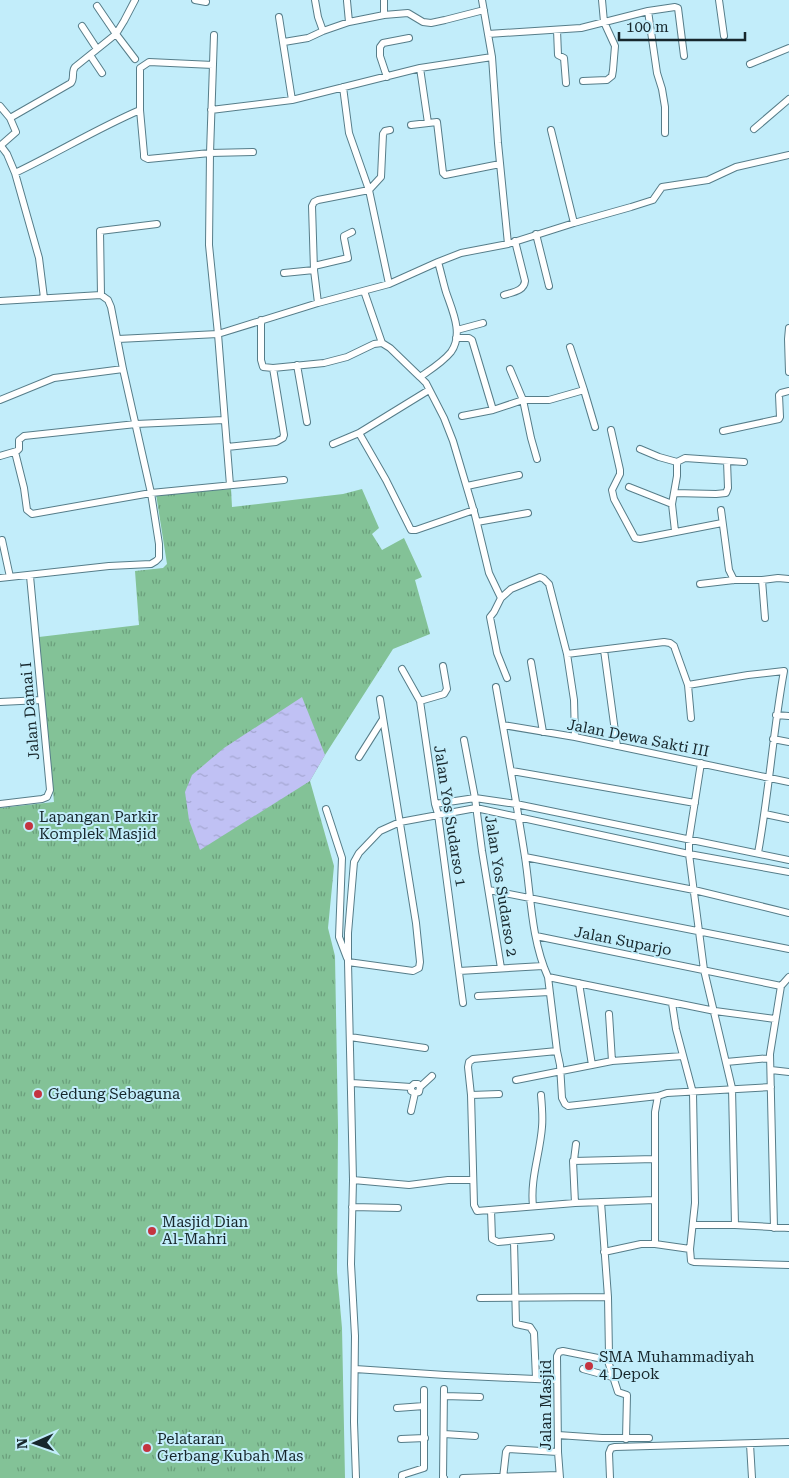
<svg xmlns="http://www.w3.org/2000/svg" width="789" height="1478" font-family="'Roboto Serif',serif">
  <style>
    .park { fill: url(#park-tufts) }
    .water { fill: url(#water-ripples) }
    .lines { fill: none; stroke-linecap: round; stroke-linejoin: round }
    .minor-casing { stroke: #567d89; stroke-width: 8 }
    .minor { stroke: #fff; stroke-width: 6 }
    .poi-dot { fill: #c43440; stroke: #c2edfa; stroke-width: 2 }
    .labels { text-anchor: middle; dominant-baseline: central; stroke-width: 4; stroke-linejoin: round; paint-order: stroke }
    .street-label { font-size: 15px; fill: #17272c; stroke: #c2edfa }
    .poi-label { font-size: 15px; fill: #17272c; stroke: #c2edfa; text-anchor: start }
  </style>
  <defs>
    <pattern id="park-tufts" width="24" height="20" patternUnits="userSpaceOnUse" patternTransform="scale(1.25)"><rect width="24" height="20" fill="#83c297"/><path d="M3 7l-1-3M5 7V3M7 7l1-3M15 17l-1-3M17 17v-4M19 17l1-3" fill="none" stroke="#6a9e7b"/></pattern>
    <pattern id="water-ripples" width="26" height="14" patternUnits="userSpaceOnUse" patternTransform="scale(1.25)"><rect width="26" height="14" fill="#c0c1f4"/><path d="M2 4q2-2 4 0t4 0M15 11q2-2 4 0t4 0" fill="none" stroke="#a4a6d1"/></pattern>
  </defs>
  <rect width="100%" height="100%" fill="#c2edfa"/>
  <!-- park -->
  <path class="park" d="M231,489L232,507L343,494L362,489L379,528L372,534L382,550L404,538L422,577L415,580L430,634L393,649L325,755L310,781L334,866L328,928L335,956L338,1127L337,1272L342,1328L345,1478H0V808L54,802L39,637L139,625L135,571L163,568L167,564L156,494Z"/>
  <!-- water -->
  <path class="water" d="M302,697L325,755L310,781L200,850L189,820L185,792L192,775L224,748Z"/>
  <g class="lines">
    <!-- minor casing -->
    <g class="minor-casing">
      <path id="minor" d="M195,0L206,2
        M315,0L318,17L323,31
        M384,0V15
        M482,0L492,57L498,143L508,244L461,253L438,262C441,272 443,282 446,292C452,310 464,334 451,352C443,362 430,370 420,377L426,383L444,418L453,441L475,515L489,573L501,598L511,589L540,577L544,579L549,584L567,654L574,700L575,737
        M719,0L724,36
        M347,1L349,22
        M97,6L116,34L135,59
        M648,11L657,73L662,89L665,107V133
        M279,17L292,100
        M82,26L97,49
        M557,30L558,55L564,58L566,83
        M488,34L581,28L648,11L675,7L678,8L684,56
        M214,35L210,153L209,245L218,334L230,485
        M284,42L308,38L323,31L349,22L384,15L408,13L423,22L431,23L445,20L484,10
        M90,55L102,73
        M750,64L789,48
        M420,68L428,123
        M387,77L380,56V47L383,43L409,38
        M583,81L607,80L612,76L613,70L615,46L604,22L602,0
        M343,87L349,133L369,190L389,284
        M0,106L10,118L16,132L0,146
        M140,110V68L149,62L213,65
        M211,110L292,100L420,68L492,57
        M10,118L71,83C75,78 71,72 75,67L116,34L124,21L135,0
        M411,125L437,122L443,173L445,175L500,164
        M754,129L789,99
        M1,146L7,154L15,173L39,258L44,298
        M15,173C57,153 98,128 140,110L144,154V157L148,159L210,153L253,152
        M574,223L631,207L653,200L662,187L708,180L736,167L789,155
        M536,234L549,286
        M508,244L574,223L551,130
        M314,266L348,258L344,238V236L352,232
        M284,273L314,270
        M364,291L382,343
        M101,295L100,231L157,224
        M504,295C513,292 524,291 525,281L515,241
        M0,301L101,295L108,300L111,307L123,369L151,493L159,544V558L156,561L151,564L109,566L0,578
        M318,303L314,270L312,206L314,202L318,200L369,190L381,177L383,134L385,131L390,130
        M261,320V360L263,367L273,368L324,363L347,357L374,344L382,343L390,348L420,377
        M789,328L788,339L789,372
        M457,330L483,323
        M456,338H469L472,340L493,410
        M118,339L218,334L318,303L389,284L438,262
        M570,347L584,390
        M297,365L307,422
        M510,369L523,400L531,438L537,459
        M0,400L54,378L123,369
        M462,416L493,410L523,400H549L584,390L595,427
        M611,430L620,470V474L612,490L614,499L635,538L640,539L722,523
        M723,431L779,419L780,417L779,395L781,393L789,391
        M359,433L386,480L411,530H416L474,510
        M333,444L359,433L429,390
        M227,447L276,442L283,438L284,435L273,368
        M640,449L659,457L677,462V476L672,504
        M15,452L24,488L27,510L32,514L151,493L284,480
        M0,456L17,451L19,449V440L24,436L136,424L224,420
        M677,462L685,458L744,462
        M467,486L519,475
        M629,487L672,504L675,531
        M674,493L716,494L726,493L728,488L727,461
        M721,510L729,570L734,580
        M477,522L528,513
        M2,540L10,577
        M762,580L765,618
        M700,584L734,580H762L778,578L789,579
        M501,598L494,612L490,617L497,653L507,678
        M604,650L617,746
        M567,654L664,642L670,643L674,646L688,685L748,675L784,671C773,731 769,793 758,853
        M531,662L543,732
        M402,669L420,701L435,804L438,814L463,1003
        M688,685L691,718
        M496,687C506,743 516,800 525,857C531,896 531,939 548,977
        M420,701L444,694L447,689L443,666
        M0,702L41,700
        M776,715L789,716
        M503,725L575,737L789,782
        M773,739L789,742
        M464,740L475,798L482,851L501,968
        M359,757L383,719
        M701,763L689,839V854L704,970L732,1088L735,1225
        M512,771L695,803
        M0,804L42,799L47,797L50,790L30,576
        M435,804L475,798L516,804L789,860
        M326,809L342,858L339,937L347,958
        M765,814L789,819
        M525,857L694,890L789,913
        M489,890L789,949
        M536,936L781,986
        M348,962L413,971L419,968L420,962L416,923L380,699
        M459,971L543,966
        M579,983L592,1065
        M478,996L549,992
        M672,1003L676,1029L693,1093L695,1203L690,1249
        M609,1014L612,1061
        M350,1037L425,1048
        M557,1051L560,1065L562,1098L565,1104L568,1106L658,1096L667,1093L771,1087
        M726,1062L770,1058
        M771,1070L789,1072
        M516,1080L612,1061L683,1056
        M352,1083L411,1087
        M414,1084H418L420,1087L419,1092L415,1093L411,1091V1087Z
        M420,1087L432,1076
        M471,1095L499,1094
        M411,1111L415,1093
        M574,1160L576,1144
        M353,1180L409,1185L448,1180H473
        M655,1200L575,1203L477,1211L474,1205L471,1095L468,1067L469,1062L473,1059L557,1051L548,977L715,1011L775,1019
        M601,1202L608,1297L609,1355L607,1358L618,1392L627,1395L626,1439
        M575,1203L573,1161L655,1159
        M533,1206C530,1179 540,1154 542,1127C543,1117 542,1106 541,1095
        M352,1207L398,1208
        M491,1210L492,1239L498,1242L551,1237
        M693,1225H735L789,1228
        M774,1228L770,1054L781,986L789,977
        M514,1241L516,1324L530,1327L534,1333L536,1378
        M655,1244V1112L658,1096
        M604,1252L641,1244H655L690,1249L691,1261L694,1262L789,1265
        M480,1298L608,1297
        M355,1369L445,1375L557,1380
        M583,1369L612,1377
        M444,1389L443,1478H444
        M444,1396L480,1397
        M397,1408L424,1406
        M444,1434L475,1436
        M558,1435L602,1438H649
        M401,1439L425,1438
        M750,1444L752,1478
        M356,1478L354,1422L355,1336L351,1264L353,1180L348,962V933L354,862L359,853L380,831L400,822L476,808L689,854L789,872
        M402,1478V1475L424,1468V1390
        M463,1478L559,1475
        M503,1478L506,1452L508,1449L558,1452
        M560,1478L558,1452L557,1356L559,1352L563,1351L603,1359L607,1358
        M610,1478L609,1453L611,1448L615,1447L789,1442"/>
    </g>
    <!-- minor -->
    <use href="#minor" class="minor"/>
  </g>
  <!-- markers -->
  <g class="poi-dot">
    <circle cx="29" cy="826" r="5"/>
    <circle cx="38" cy="1094" r="5"/>
    <circle cx="152" cy="1231" r="5"/>
    <circle cx="589" cy="1366" r="5"/>
    <circle cx="147" cy="1448" r="5"/>
  </g>
  <g class="labels">
    <!-- street labels -->
    <g class="street-label">
      <text transform="translate(30 711) rotate(-95)">Jalan Damai I</text>
      <text transform="translate(638 738) rotate(11)">Jalan Dewa Sakti III</text>
      <text transform="translate(450 816) rotate(81)">Jalan Yos Sudarso 1</text>
      <text transform="translate(501 886) rotate(81)">Jalan Yos Sudarso 2</text>
      <text transform="translate(623 941) rotate(11)">Jalan Suparjo</text>
      <text transform="translate(546 1405) rotate(-90)">Jalan Masjid</text>
    </g>
    <!-- poi labels -->
    <g class="poi-label">
      <text x="39" y="817">Lapangan Parkir<tspan x="39" dy="17">Komplek Masjid</tspan></text>
      <text x="48" y="1094">Gedung Sebaguna</text>
      <text x="162" y="1222">Masjid Dian<tspan x="162" dy="17">Al-Mahri</tspan></text>
      <text x="599" y="1357">SMA Muhammadiyah<tspan x="599" dy="17">4 Depok</tspan></text>
      <text x="157" y="1439">Pelataran<tspan x="157" dy="17">Gerbang Kubah Mas</tspan></text>
    </g>
  </g>
  <!-- north arrow -->
  <g transform="translate(35 1443) rotate(268)" stroke="#c2edfa" stroke-width="4" paint-order="stroke">
  <path d="M0-4L9 19L0 12L-9 19Z" fill="#17272c"/>
  <text y="-8" font-size="14" font-weight="bold" text-anchor="middle" fill="#17272c">N</text>
  </g>
  <!-- scale -->
  <path d="M619 32v8h126v-8" fill="none" stroke="#17272c" stroke-width="2.5"/>
  <text x="626" y="32" font-size="15" fill="#17272c" stroke="#c2edfa" stroke-width="4" paint-order="stroke">100 m</text>
</svg>
